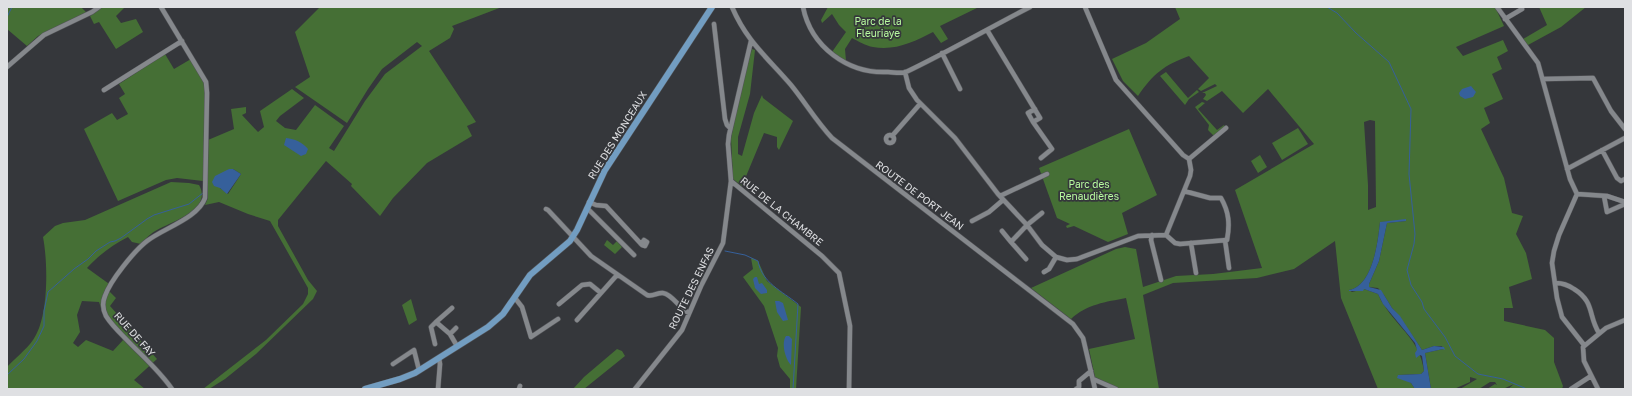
<svg xmlns="http://www.w3.org/2000/svg" width="1632" height="396" font-family="'Golos Text',sans-serif">
  <style>
    .green { fill: #456f35; fill-rule: evenodd }
    .water { fill: #36609b }
    .lines { fill: none; stroke-linecap: round; stroke-linejoin: round }
    .stream { stroke: #36609b; stroke-width: 1 }
    .minor-casing { stroke: #535458; stroke-width: 5.5 }
    .major-casing { stroke: #535458; stroke-width: 7 }
    .minor { stroke: #85888c; stroke-width: 4.5 }
    .major { stroke: #729dc1; stroke-width: 6 }
    .labels { text-anchor: middle; dominant-baseline: central; stroke-width: 3.5; stroke-linejoin: round; paint-order: stroke }
    .park-label { font-size: 10px; fill: #b7fa9f; stroke: #35373b }
    .street-label { font-size: 10px; fill: #dfe0e3; stroke: #35373b }
  </style>
  <rect width="100%" height="100%" fill="#35373b"/>
  <!-- green -->
  <path class="green" d="M7,7H81L87,13L38,36L27,46L7,29Z
    M102,7H125L116,16L121,23L136,19L143,32L116,49L99,22L94,24L90,16Z
    M320,7H502L452,26L454,29L450,38L429,51L476,122L467,126L472,136L427,163L393,198L380,216L351,186L352,184L326,161L278,220V226L308,280L317,291L313,299L256,354L225,379L209,389H203L266,340L303,304L308,294V288L270,221L248,214L219,202L205,205L208,198V140L234,129L231,109L246,107V113L242,115L258,132L264,127L260,111L292,89L304,98L280,116L276,121L285,128L296,130L315,105L344,126L329,148L334,151L365,101L385,74L422,46L417,42L382,69L368,89L347,123L295,87L310,77L295,32ZM229,169H233L241,174L228,194L220,188Z
    M828,7H979L940,26L948,39L941,43L933,32C914,42 895,51 873,47C866,46 858,41 852,38L845,49L846,61L832,52L846,32L839,25L832,14L822,23L821,20Z
    M1175,7H1504L1497,11L1504,26L1456,47L1463,56L1503,40L1508,51L1497,57L1502,69L1492,74L1503,99L1484,108L1490,123L1481,129L1504,178L1512,213L1523,216L1516,234L1526,253L1532,279L1509,287L1513,308H1504V321L1545,330L1554,338V362L1563,386L1562,389H1508L1514,384L1503,389H1487L1495,384L1497,385L1495,382H1490L1479,389H1460L1477,379L1470,377V382L1454,389H1431L1425,353L1443,349L1442,346H1434L1422,350L1400,317L1392,308L1384,295L1378,288L1369,287V284L1379,261L1387,223L1406,221L1380,222C1378,241 1373,286 1349,290L1352,292L1364,289L1378,294C1380,298 1381,301 1384,305C1399,329 1420,340 1424,371L1421,374L1398,375L1411,383L1415,389H1378L1341,298L1335,241L1294,269L1257,278L1173,283L1143,295L1159,389H1119L1095,377L1089,349L1135,339L1126,298C1106,302 1087,304 1071,319L1031,288L1116,249L1125,247L1136,249L1143,287L1176,276L1213,274L1262,268L1235,190L1314,144L1268,89L1243,113L1222,91L1207,101L1203,99L1206,95L1205,93H1202L1217,86L1215,84L1201,91L1198,89L1209,78L1189,56C1164,65 1153,74 1138,96L1123,81L1112,59L1146,43L1180,19ZM1370,120L1375,121L1376,207L1368,210V185L1364,122Z
    M1539,7H1586L1561,27L1528,45L1523,39L1547,25Z
    M752,49L755,50L750,94L738,137V154L742,156L754,113L762,95L763,98L793,121L779,150L777,147V137L764,133L742,186L733,179L731,138L743,79Z
    M165,54L174,69L191,59L201,76L205,86L206,101L203,181L177,178L166,180L118,201L84,129L112,113L117,120L128,114L119,98L125,94L119,84Z
    M1166,72L1188,98L1197,90L1199,92L1189,99L1185,105L1160,76Z
    M1202,102L1205,103L1198,109L1217,130L1224,125L1225,127L1214,136L1208,130L1209,125L1195,107Z
    M1298,128L1308,144L1282,160L1272,143Z
    M1129,129L1157,195L1122,213L1128,234L1108,242L1074,226L1067,228L1066,226L1070,224L1057,218L1039,168Z
    M1260,155L1267,167L1258,173L1251,161Z
    M171,182L189,183L199,185C213,209 173,221 157,230C151,233 145,239 141,244L132,242L128,237C112,245 99,255 87,268L112,286L109,291L116,298L110,306L157,359L134,380L145,389H7V367C15,358 26,350 33,340C49,318 48,263 43,237L55,226L63,223L85,220ZM82,301L99,302L104,317L124,339L113,351L86,340L78,347L73,343L80,332L77,315Z
    M607,240L613,245L617,241L622,247L615,254L604,245Z
    M751,258L758,261L767,281L801,307L796,389H790V379L780,367L777,356L778,348L764,306L743,277L753,269Z
    M411,299L417,320L409,325L402,305Z
    M617,349L622,351L625,356L584,389H573L584,377Z"/>
  <!-- water -->
  <path class="water" d="M1471,86L1476,92L1473,97L1465,99L1460,96L1459,93L1462,89Z
    M286,138C295,139 302,142 308,149L306,154L301,156L284,145Z
    M229,169H233L241,174L227,194L220,188L214,186L212,182L215,176Z
    M1406,219V221L1387,223L1379,261L1369,284V287L1381,290L1392,308L1400,316L1422,350L1434,346L1444,347L1445,350L1443,349L1425,353L1431,389H1415L1411,383L1397,378L1398,375L1421,374L1424,371L1422,356L1420,355L1416,358L1415,353L1417,350L1415,343L1383,304L1378,294L1364,289L1363,291H1349V290C1373,286 1378,241 1380,222Z
    M755,277H757L759,284L762,283L767,290V293L761,294L755,288L753,279Z
    M775,301H779L783,303L788,320L783,321L777,312Z
    M786,336H789L792,339L791,365C785,359 781,343 786,336Z"/>
  <g class="lines">
    <!-- stream -->
    <path class="stream" d="M1327,7L1337,13L1356,33L1389,62L1411,109L1409,174L1415,234L1414,244L1407,270L1411,285L1422,302L1424,309L1445,337L1455,356L1478,374L1503,379L1527,389
      M7,17L12,7
      M725,251L745,255L758,261C762,283 782,291 798,304L793,389
      M7,375L24,359L37,341L44,326V311L48,292L74,269L88,259L96,251L110,242L115,241L121,238L147,219L154,215L189,204L203,193"/>
    <!-- minor casing -->
    <g class="minor-casing">
      <path id="minor" d="M161,7L206,82L207,93L205,198C198,218 164,228 147,241C134,251 110,281 105,296C102,303 103,310 106,316C111,324 118,331 124,337C140,354 159,370 172,389
        M732,7C747,42 767,57 791,85C805,102 816,121 832,138L1073,324L1083,338L1095,389
        M803,7C811,47 848,74 888,72C893,72 901,74 906,72C948,52 989,28 1030,7
        M1085,7L1116,80L1183,155L1189,159L1191,170L1190,176L1166,235
        M1497,7L1538,63L1570,179L1577,194L1559,235L1554,251L1552,263L1557,298L1562,317L1584,345
        M1505,19L1522,9
        M714,24L725,119L727,125L730,128
        M987,30L1040,118L1033,122L1052,149L1041,158
        M942,53L960,89
        M7,67L44,35L92,12L99,7
        M905,72L909,88L917,100L955,138L998,194L1027,225L1042,245L1056,257L1067,260L1077,259L1138,236L1166,235
        M1543,79L1593,78L1611,111L1625,129
        M104,90L182,41
        M1033,122L1028,113L1035,109
        M886 139a4 4 0 1 1 8 0a4 4 0 1 1-8 0Z
        M892,136L920,104
        M1602,150L1617,178L1621,181L1625,179
        M1189,159L1226,128
        M1567,169L1625,138
        M731,181L822,256L839,273L850,326L849,389
        M1577,194L1607,196L1625,202
        M1000,196L1047,174
        M1604,196L1607,212L1625,204
        M589,202L596,205L606,206L642,245L645,246L647,242L644,240L641,244
        M587,208L634,255
        M546,209L548,210L591,256L647,295C653,297 658,292 663,293C672,294 680,309 689,313
        M972,221L989,212L1003,200
        M1002,231L1011,242
        M1152,235L1151,240L1161,280
        M1166,235L1175,243L1180,244L1227,240C1230,224 1229,212 1221,198H1210L1184,191
        M1225,240L1229,268
        M1191,243L1196,273
        M1026,259L1011,242L1027,225L1042,213
        M1044,272L1049,269L1056,257
        M1556,283C1563,283 1568,285 1574,289C1595,302 1588,316 1599,333
        M515,298L522,307L531,337L558,319
        M559,304L582,285L590,284L601,293
        M452,308L436,322L450,334L457,346
        M577,320L617,275
        M450,334L456,328
        M435,344L431,327L436,322
        M393,364L414,350L419,370
        M1093,379L1116,389
        M438,389L440,364L439,358
        M519,389L520,386
        M635,389L682,330L701,286L723,243L731,181L728,144L729,135L751,41
        M1076,389L1079,387V381L1091,371
        M1571,389L1591,376
        M1598,389L1584,361L1583,347L1606,328L1625,320"/>
    </g>
    <!-- major casing -->
    <g class="major-casing">
      <path id="major" d="M365,389L400,379L415,373L488,327L503,314L530,275L570,241L577,230L605,170L712,7"/>
    </g>
    <!-- minor -->
    <use href="#minor" class="minor"/>
    <!-- major -->
    <use href="#major" class="major"/>
  </g>
  <g class="labels">
    <!-- park labels -->
    <g class="park-label">
      <text x="878" y="21">Parc de la<tspan x="878" dy="12">Fleuriaye</tspan></text>
      <text x="1089" y="184">Parc des<tspan x="1089" dy="12">Renaudières</tspan></text>
    </g>
    <!-- street labels -->
    <g class="street-label">
      <text transform="translate(617 135) rotate(-58)">RUE DES MONCEAUX</text>
      <text transform="translate(920 195) rotate(37)">ROUTE DE PORT JEAN</text>
      <text transform="translate(782 211) rotate(39)">RUE DE LA CHAMBRE</text>
      <text transform="translate(691 288) rotate(-64)">ROUTE DES ENFAS</text>
      <text transform="translate(135 334) rotate(48)">RUE DE FAY</text>
    </g>
  </g>
  <!-- border -->
  <rect width="1632" height="396" fill="none" stroke="#dfe0e3" stroke-width="16"/>
</svg>
